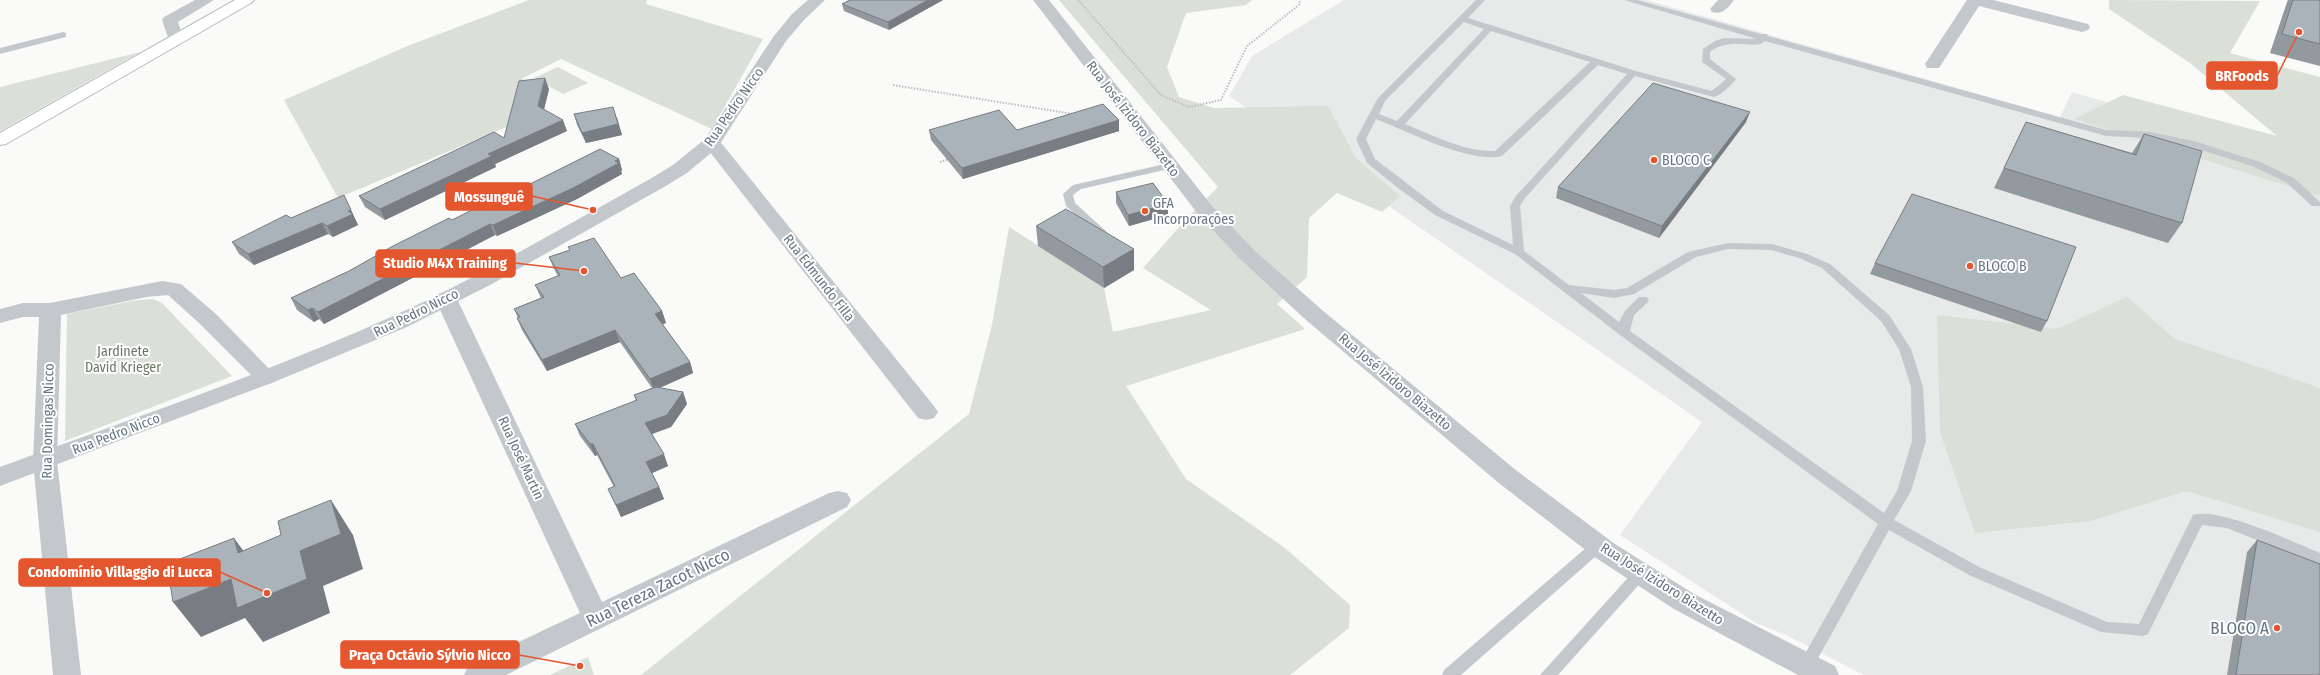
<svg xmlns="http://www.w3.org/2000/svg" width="2320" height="675" font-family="'Fira Sans Condensed',sans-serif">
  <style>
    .built { fill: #e8e9e9 }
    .green { fill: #dadfd7 }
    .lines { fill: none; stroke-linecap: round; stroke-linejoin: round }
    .primary-casing { stroke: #b5babe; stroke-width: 2 }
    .path { stroke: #bbbfc2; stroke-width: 2; stroke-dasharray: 1.5 1.5; stroke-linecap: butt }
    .service { fill: #c3c8cc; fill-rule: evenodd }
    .minor { fill: #c3c8cc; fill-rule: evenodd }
    .tertiary { fill: #c3c8cc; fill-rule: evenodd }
    .primary { fill: #fff; fill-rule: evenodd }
    .wall { fill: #929a9f }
    .shaded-wall { fill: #777d82 }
    .building { fill: #aab3b9; stroke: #777d82 }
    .poi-dot { fill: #e4572e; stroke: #fff; stroke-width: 1.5 }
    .labels { text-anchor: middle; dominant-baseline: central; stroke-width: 4; stroke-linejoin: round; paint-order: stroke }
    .street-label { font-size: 14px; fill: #657683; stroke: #fff }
    .poi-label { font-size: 14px; fill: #657683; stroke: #fff; text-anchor: start }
    .park-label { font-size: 14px; fill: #687a64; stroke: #fff }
    .near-street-label { font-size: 17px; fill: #657683; stroke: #fff }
    .near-poi-label { font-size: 17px; fill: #657683; stroke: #fff; text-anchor: end }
    .leader { fill: none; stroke: #e4572e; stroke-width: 1.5 }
    .callout-dot { fill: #e4572e; stroke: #fff; stroke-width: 1.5 }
    .callout { fill: #e4572e; stroke: #e4572e; stroke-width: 1.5 }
    .callout-label { font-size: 15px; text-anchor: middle; font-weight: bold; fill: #fff }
  </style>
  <rect width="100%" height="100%" fill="#fafaf8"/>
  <!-- built -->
  <path class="built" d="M1344,0H1646L2060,117L2072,92L2320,164V675H1864L1784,634L1756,623L1620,535L1702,422L1229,96L1252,56Z"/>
  <!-- green -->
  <path class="green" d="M529,0H647L646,4L763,39L712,129L561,59L523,78V91L516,123L338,198L284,100L410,45Z
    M1059,0H1252L1246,5L1186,13L1167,67L1179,97L1214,108L1328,106L1356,158L1400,196L1382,212L1337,193L1309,218L1307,277L1277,304L1305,329L1126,386L1186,479L1285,548L1350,605L1349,628L1290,675H641L969,414L992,325L1009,227L1104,288L1113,332L1211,310L1143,268L1188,217L1218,187Z
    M2109,0L2260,1L2230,53L2320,77V196L2074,119L2123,95L2277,136L2190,63L2109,9Z
    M140,52L0,131V87Z
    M558,67L588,83L563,94L534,78Z
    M2127,297L2175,339L2320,388V532L2187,491L2090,521L1975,533L1940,432L1937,315L2057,329Z
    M153,299L162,303L232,376L65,441L67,314L137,300Z
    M588,657L594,675H550Z"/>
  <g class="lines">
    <!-- primary casing -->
    <g class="primary-casing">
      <path id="primary" d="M235,0H254L251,3L6,144L0,145V133Z"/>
    </g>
    <!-- path -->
    <path class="path" d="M1078,0L1161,95L1189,107L1221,100L1247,46L1299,5L1300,0
      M893,85L1073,114
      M940,162L950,159"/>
    <!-- service -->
    <path class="service" d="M1476,0H1485L1468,18L1636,71L1712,91L1726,79L1702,62L1703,49L1715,41L1724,38L1757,39L1624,0H1637L1761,34H1767L1768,36L2106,130L2150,132L2194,141L2260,162L2294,178L2320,202V206H2312L2286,182L2252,166L2192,147L2150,138L2106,136L1765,41C1756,51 1730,36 1710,52V59L1736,79C1730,86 1723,94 1714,97L1635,76L1525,198L1520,206L1524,251L1569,285L1614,290L1627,288L1688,252L1728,243L1772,244L1807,254L1830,264L1889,315L1911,349L1923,387L1926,441L1911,491L1894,520L1979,567L2107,622L2139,624L2193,515C2219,507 2293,542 2320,553V565L2227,528L2202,525L2148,634L2143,636L2101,632L1969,575L1889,530L1811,671L1806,673L1801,671L1798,666L1801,661L1878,524L1620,335L1515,254L1435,215L1398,188L1367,163L1356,139L1378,98ZM1464,22L1484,29L1397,121L1379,114L1385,101ZM1491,31L1590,62L1495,151C1465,152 1432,135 1405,124ZM1598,65L1627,74L1516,196L1510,206L1513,245L1443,211L1375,159L1366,139L1376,119C1407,131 1470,164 1502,156ZM1728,249L1771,250L1799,258L1822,268L1881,321L1899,349L1911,387L1912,441L1897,491L1884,513L1630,331L1634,315L1647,303L1649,300L1647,297H1639L1625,311L1619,322L1581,293L1614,298L1634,294L1696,257Z
      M63,32L66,33V37L0,54V48Z
      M1169,163L1174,166L1173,168L1081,189L1073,195L1075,203L1107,232L1108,234L1107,236H1099L1066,206L1063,194L1073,185Z
      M1599,539L1604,541L1606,545L1604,549L1461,675H1442L1444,670L1594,541Z
      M1640,568L1645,570L1647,574L1645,578L1558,675H1540L1635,570Z"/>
    <!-- minor -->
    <path class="minor" d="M195,0H214L178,22L184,40L182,43H170L162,20L164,17Z
      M1718,0H1734C1728,8 1723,15 1712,12L1710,9Z
      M1967,0H1993L2088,24L2090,27L2088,30L2082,32L1979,6L1939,68H1927L1925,64Z
      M712,138L718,139L934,406L938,412L934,418L926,420L918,418L706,147L703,143L706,139Z
      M162,281L181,284L216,314L277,377L274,382L266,385L258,382L200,324L168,295L146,297L61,315L57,461L81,675H53L33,461L39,317H23L0,323V309L23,303H50Z
      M446,292L454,294L457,299L602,602L829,493L838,491L847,493L851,500L847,507L506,675H464L468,666L580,613L435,299L438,294Z"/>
    <!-- tertiary -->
    <path class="tertiary" d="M808,0H825L804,20L786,41L718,147L687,173L664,187L490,285L407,327L274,382L0,486V467C131,419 264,374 391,317C480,277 565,226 650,179L673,165L705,139L774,36L792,14Z
      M1033,0H1049L1212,206L1254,250L1322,310L1517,471L1615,544L1694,594L1835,666L1839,675H1798L1674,609L1596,558L1500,484L1306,320L1239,258L1198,214Z"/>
    <!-- primary -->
    <use href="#primary" class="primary"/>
  </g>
  <!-- wall -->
  <path class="wall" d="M850,0H943L889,30L844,11L842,4Z
    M2288,0H2320V66L2270,53L2287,2Z
    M549,89L544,110L567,131L495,164L496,167L385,220L365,207L359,196L504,138Z
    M574,114L617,117L622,135L586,143L577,125Z
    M1746,122L1659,238L1556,198L1558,187Z
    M2026,122L2132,153L2144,134L2182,223L2168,243L1994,188Z
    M929,130H1017L1119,131L963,179L931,140Z
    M619,159L622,170L621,171L622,174L577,199L497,236L495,235L324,324L319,319L314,322L297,310L291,298L349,271L452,220L493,201Z
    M1116,192L1168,204V215L1129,226L1116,203Z
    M349,206L358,225L333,237L328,234L254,265L239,254L232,242L291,218Z
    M1036,226L1134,249V270L1104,288L1038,246Z
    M568,247L621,278L662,311L666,323L662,324L690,362L693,373L660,388L683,392L687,404L671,427L652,434L668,466L652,473L659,487L664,499L621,517L608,489L614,487L597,455L595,456L580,436L575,424L636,401L634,395L652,388L620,342L547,371L522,330L517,318H518L514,309L541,298L535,285L558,276L554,269L549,257L570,250Z
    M1875,263L2047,321L2041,332L1870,274Z
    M2257,540L2320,675H2227L2247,552Z"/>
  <!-- shaded-wall -->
  <path class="shaded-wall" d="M928,0H943L889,30L888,22Z
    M545,78L549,89L542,117L538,106Z
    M613,107L622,135L586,143L582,133Z
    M1750,112L1746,122L1659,238L1662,226Z
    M563,120L567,131L495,164L496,167L385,220L380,209L488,154Z
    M1119,120V131L963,179L962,168Z
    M619,159L622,170L621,171L622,174L577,199L497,236L493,225Z
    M344,195L358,225L333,237L327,226L348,211Z
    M1168,204V215L1129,226L1128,215Z
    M322,223L328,234L254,265L248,254Z
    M490,224L495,235L324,324L318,312Z
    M1134,249V270L1104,288L1103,267Z
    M312,308L319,319L314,322L308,310Z
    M662,311L666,323L659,326L655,314Z
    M615,330L620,342L547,371L542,360Z
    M690,362L693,373L654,390L650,379Z
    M683,392L687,404L671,427L649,435L645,423Z
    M590,444H593L597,455L595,456Z
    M664,454L668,466L650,474L646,462Z
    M659,487L664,499L621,517L616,505Z
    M331,500L353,535L363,569L323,586L330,613L263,642L245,618L201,637L173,602L300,551Z
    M234,538L259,572L238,553Z"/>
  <!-- building -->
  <path class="building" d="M850,0H928L888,22L842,4Z
    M2293,0H2320V44L2282,34Z
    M545,78L538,106L563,120L488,154L492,156L380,209L359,196L494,132L504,138L519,81Z
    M1653,83L1750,112L1662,226L1558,187Z
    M1103,104L1119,120L962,168L929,130L999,110L1017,130Z
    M613,107L618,124L582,133L574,114Z
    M2026,122L2136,155L2144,134L2202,151L2182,223L2004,168Z
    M600,149L619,159L615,161L619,163L573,188L493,225L490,224L318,312L312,308L308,310L291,298L349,271L393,246L449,218L452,220L492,200L493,201L530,184Z
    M1153,183L1168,204L1128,215L1116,192Z
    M1912,194L2076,247L2047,321L1875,263Z
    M344,195L351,210L348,211L353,214L327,226L322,223L248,254L232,242L286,215L291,218Z
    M1066,209L1134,249L1103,267L1036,226Z
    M594,238L621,278L634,273L662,311L655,314L690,362L650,379L615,330L542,360L517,318L520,317L514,309L544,297L535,285L560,275L549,257L570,250L568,247Z
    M656,387L683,392L667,415L645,423L664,454L646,462L659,487L616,505L608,489L615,486L593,444H590L575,424L637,400L634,395Z
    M331,500L341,534L300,551L307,579L237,608L231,579L173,602L167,564L234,538L238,553L281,535L278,521Z
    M2257,540L2320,564V675H2236Z"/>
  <!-- markers -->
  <g class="poi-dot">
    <circle cx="1654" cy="160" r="4"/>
    <circle cx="1145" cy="211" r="4"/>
    <circle cx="1970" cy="266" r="4"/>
    <circle cx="2277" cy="628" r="4"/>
  </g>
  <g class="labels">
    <!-- street labels -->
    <g class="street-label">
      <text transform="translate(734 107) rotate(-55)">Rua Pedro Nicco</text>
      <text transform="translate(1133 119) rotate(52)">Rua José Izidoro Biazetto</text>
      <text transform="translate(819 278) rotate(52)">Rua Edmundo Filla</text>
      <text transform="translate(416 313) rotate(-26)">Rua Pedro Nicco</text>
      <text transform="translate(1395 382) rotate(40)">Rua José Izidoro Biazetto</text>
      <text transform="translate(48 421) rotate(-89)">Rua Domingas Nicco</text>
      <text transform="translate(116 434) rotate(-21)">Rua Pedro Nicco</text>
      <text transform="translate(521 458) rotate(65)">Rua José Martin</text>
      <text transform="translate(1662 584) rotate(32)">Rua José Izidoro Biazetto</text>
    </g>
    <!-- poi labels -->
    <g class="poi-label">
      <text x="1662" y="160">BLOCO C</text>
      <text x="1153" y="203">GFA<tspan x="1153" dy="16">Incorporações</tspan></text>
      <text x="1978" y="266">BLOCO B</text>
    </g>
    <!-- park labels -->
    <g class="park-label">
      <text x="123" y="351">Jardinete<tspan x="123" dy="16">David Krieger</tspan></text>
    </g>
    <!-- near-street labels -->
    <g class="near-street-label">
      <text transform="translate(658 588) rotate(-26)">Rua Tereza Zacot Nicco</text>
    </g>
    <!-- near-poi labels -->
    <g class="near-poi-label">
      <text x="2269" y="628">BLOCO A</text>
    </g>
  </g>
  <!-- callouts -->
  <path class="leader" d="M2299 32L2277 76M593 210L532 196M584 271L515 263M267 593L220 572M580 666L519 655"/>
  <g class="callout-dot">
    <circle cx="2299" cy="32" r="4"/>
    <circle cx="593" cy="210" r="4"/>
    <circle cx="584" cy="271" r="4"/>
    <circle cx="267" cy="593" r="4"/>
    <circle cx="580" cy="666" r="4"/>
  </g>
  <g class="callout">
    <rect x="2207" y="62" width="70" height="27" rx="4"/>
    <rect x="446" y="183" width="86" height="27" rx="4"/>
    <rect x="376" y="250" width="139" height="27" rx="4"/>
    <rect x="19" y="559" width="201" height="27" rx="4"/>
    <rect x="341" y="641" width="178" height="27" rx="4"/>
  </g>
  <g class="callout-label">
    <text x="2242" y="81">BRFoods</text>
    <text x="489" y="202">Mossunguê</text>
    <text x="445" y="268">Studio M4X Training</text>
    <text x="120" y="577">Condomínio Villaggio di Lucca</text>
    <text x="430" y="660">Praça Octávio Sýlvio Nicco</text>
  </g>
</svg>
